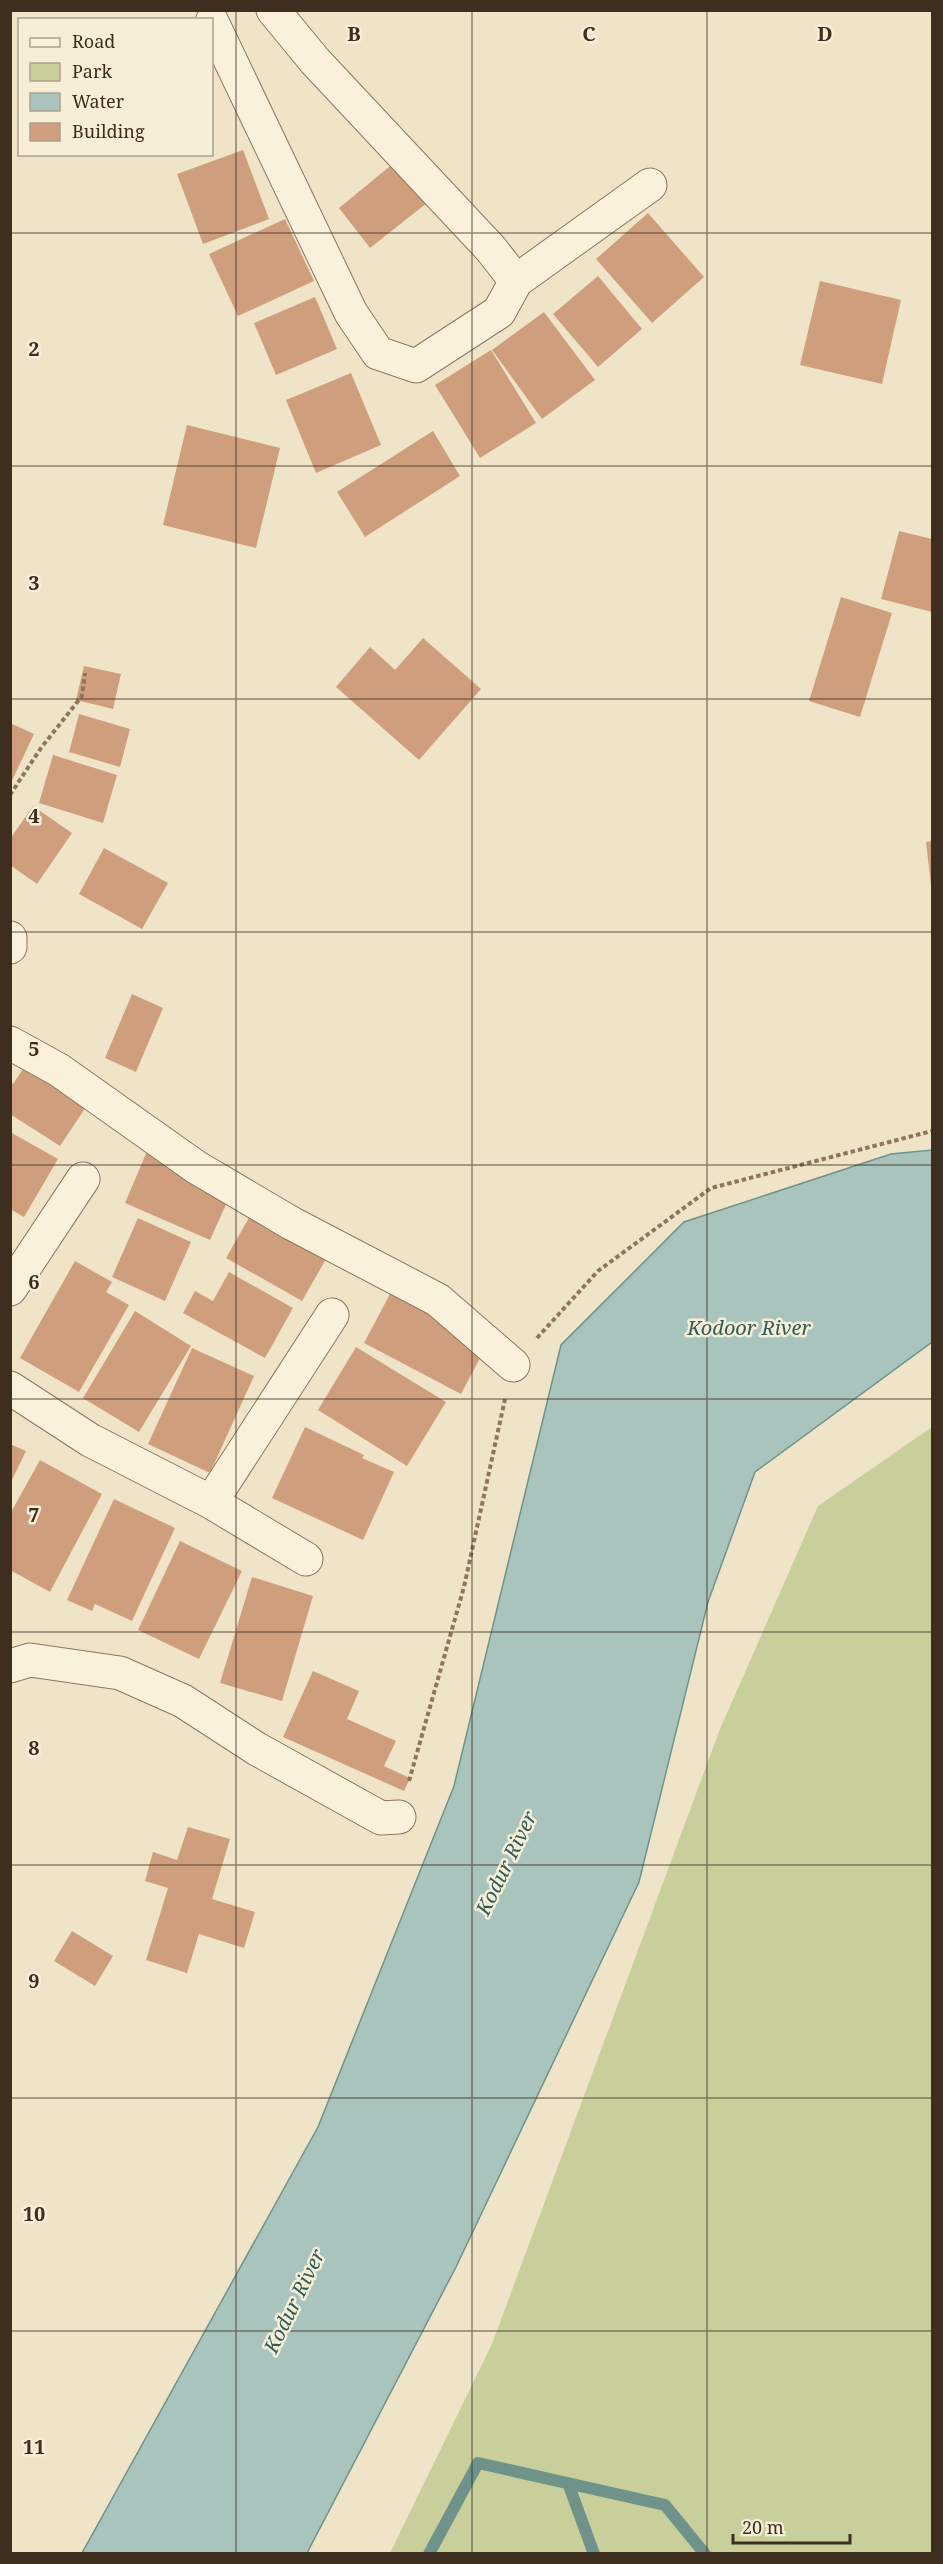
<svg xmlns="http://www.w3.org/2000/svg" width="943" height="2564" font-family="'Noto Serif',serif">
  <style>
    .green { fill: #c9cf9b }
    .water { fill: #a9c4bc; stroke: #6f938a; stroke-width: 1.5 }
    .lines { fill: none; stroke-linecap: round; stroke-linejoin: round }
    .stream { stroke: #6f938a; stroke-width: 12 }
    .building { fill: #cf9f7d }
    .minor-casing { stroke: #8d765c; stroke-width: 35 }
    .path { stroke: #8d765c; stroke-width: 4; stroke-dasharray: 4.5 3; stroke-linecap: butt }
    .minor { stroke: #faf1dc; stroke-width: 33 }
    .grid { fill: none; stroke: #3d2e20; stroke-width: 1.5; stroke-opacity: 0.55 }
    .labels { text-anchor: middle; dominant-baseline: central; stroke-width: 5; stroke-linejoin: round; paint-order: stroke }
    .water-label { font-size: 20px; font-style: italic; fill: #2f5d5a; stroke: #f7eed8 }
    .grid-label { font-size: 20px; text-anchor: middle; font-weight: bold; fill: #3d2e20; stroke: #f7eed8; stroke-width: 5; stroke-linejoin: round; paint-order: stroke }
  </style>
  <rect width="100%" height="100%" fill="#f0e4c8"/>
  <!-- green -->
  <path class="green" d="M932,1427V2553H390L492,2344L720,1729L818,1506Z"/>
  <!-- water -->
  <path class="water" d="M932,1150V1342L755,1472L708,1602L639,1882L456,2267L307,2553H82L318,2127L454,1786L561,1345L684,1222L891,1154Z"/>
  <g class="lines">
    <!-- stream -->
    <path class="stream" d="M568,2483L594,2554
      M429,2554L478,2463L665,2505L705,2554"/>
  </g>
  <!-- building -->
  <path class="building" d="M243,150L269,219L203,244L177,174Z
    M400,158L432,199L370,248L339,208Z
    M648,213L704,277L652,323L596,259Z
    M285,219L314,281L238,316L209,254Z
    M598,276L642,329L598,367L553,314Z
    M820,281L901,300L882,384L800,365Z
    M315,297L337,349L276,375L254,323Z
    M544,312L595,380L542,419L492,350Z
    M491,350L536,423L480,458L435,385Z
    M351,373L381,445L316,473L286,400Z
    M187,425L280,448L256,548L163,525Z
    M433,431L460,476L365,537L337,492Z
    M899,531L932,539V612L881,599Z
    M841,597L892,613L860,717L809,701Z
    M423,638L481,689L419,760L336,687L370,647L395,670Z
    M84,666L121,674L113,709L76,700Z
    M79,714L130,729L120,767L69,752Z
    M10,723L34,734L10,785Z
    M53,755L117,775L103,823L39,803Z
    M33,806L72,833L37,884L10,865V839Z
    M932,841V885H931L926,842Z
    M104,848L168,883L142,929L79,894Z
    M132,994L163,1008L136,1072L105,1058Z
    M33,1054L94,1095L60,1146L10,1114V1082L13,1084Z
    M10,1132L58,1159L24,1217L10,1209Z
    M151,1142L237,1180L210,1240L125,1203Z
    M258,1202L334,1245L302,1301L226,1258Z
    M138,1218L191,1242L165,1301L112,1277Z
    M75,1261L112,1282L106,1292L129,1305L79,1392L20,1358Z
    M229,1272L293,1308L265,1358L183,1313L195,1291L213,1301Z
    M399,1277L496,1328L461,1394L364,1343Z
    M135,1311L191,1346L139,1432L83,1398Z
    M356,1347L446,1402L407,1466L318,1410Z
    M192,1348L254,1376L210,1473L148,1444Z
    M305,1427L364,1455L362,1458L394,1472L363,1540L272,1498Z
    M10,1444L26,1451L10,1484Z
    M40,1460L102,1494L50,1592L10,1570V1514Z
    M114,1499L175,1528L132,1621L95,1604L92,1611L67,1600Z
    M180,1541L242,1571L199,1659L138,1630Z
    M252,1577L313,1596L282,1701L220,1683Z
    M313,1671L359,1691L347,1719L396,1741L384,1766L410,1778L404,1791L283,1737Z
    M188,1827L230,1839L212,1899L255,1912L244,1948L199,1934L187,1973L146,1960L168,1888L145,1881L153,1852L177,1860Z
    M72,1931L113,1956L95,1986L54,1961Z"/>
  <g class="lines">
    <!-- minor casing -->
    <g class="minor-casing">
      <path id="minor" d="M212,22L351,313L378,353L416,366L499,312L516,281L491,249L315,61L273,10
        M516,281L650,185
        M10,938V947
        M10,1043L59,1070L196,1167L291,1223L438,1300L513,1365
        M10,1289L83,1179
        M10,1388L90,1440L211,1502L306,1559
        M211,1502L332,1315
        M10,1666L30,1660L120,1673L183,1701L257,1749L381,1818L399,1817"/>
    </g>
    <!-- path -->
    <path class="path" d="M10,795L41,748L82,696L85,673
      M537,1338L598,1271L711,1188L932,1131
      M409,1781L464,1587L505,1399"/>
    <!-- minor -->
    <use href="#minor" class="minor"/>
  </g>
  <!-- grid -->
  <path class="grid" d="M236,10V2554M472,10V2554M707,10V2554M10,233H932M10,466H932M10,699H932M10,932H932M10,1165H932M10,1399H932M10,1632H932M10,1865H932M10,2098H932M10,2331H932"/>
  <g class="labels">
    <!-- water labels -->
    <g class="water-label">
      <text x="749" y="1327">Kodoor River</text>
      <text transform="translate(506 1863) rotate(-64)">Kodur River</text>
      <text transform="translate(294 2301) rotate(-64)">Kodur River</text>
    </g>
  </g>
  <g class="grid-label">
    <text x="354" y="41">B</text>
    <text x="589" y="41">C</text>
    <text x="825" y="41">D</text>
    <text x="34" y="356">2</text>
    <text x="34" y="590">3</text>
    <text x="34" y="823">4</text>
    <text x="34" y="1056">5</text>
    <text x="34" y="1289">6</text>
    <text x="34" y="1522">7</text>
    <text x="34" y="1755">8</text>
    <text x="34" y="1988">9</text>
    <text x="34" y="2221">10</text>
    <text x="34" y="2454">11</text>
  </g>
  <!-- border -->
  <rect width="943" height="2564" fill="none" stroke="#3d2e20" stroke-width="24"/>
  <!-- legend -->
  <rect x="18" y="18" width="195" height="138" fill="#f7eed8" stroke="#ada18e" stroke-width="1.5"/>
  <rect x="30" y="38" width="30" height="9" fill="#faf1dc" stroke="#ada18e" stroke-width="1.5"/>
  <text x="72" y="48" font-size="18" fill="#3d2e20">Road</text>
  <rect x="30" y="63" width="30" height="18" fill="#c9cf9b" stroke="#ada18e" stroke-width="1.5"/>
  <text x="72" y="78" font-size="18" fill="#3d2e20">Park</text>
  <rect x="30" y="93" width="30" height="18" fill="#a9c4bc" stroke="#ada18e" stroke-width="1.5"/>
  <text x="72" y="108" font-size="18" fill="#3d2e20">Water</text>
  <rect x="30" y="123" width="30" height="18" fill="#cf9f7d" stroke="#ada18e" stroke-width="1.5"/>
  <text x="72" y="138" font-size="18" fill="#3d2e20">Building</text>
  <!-- scale -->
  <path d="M733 2534v9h117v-9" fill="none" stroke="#3d2e20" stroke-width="3"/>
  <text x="742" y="2534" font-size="18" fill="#3d2e20" stroke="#f7eed8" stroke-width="4.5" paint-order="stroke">20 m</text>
</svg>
